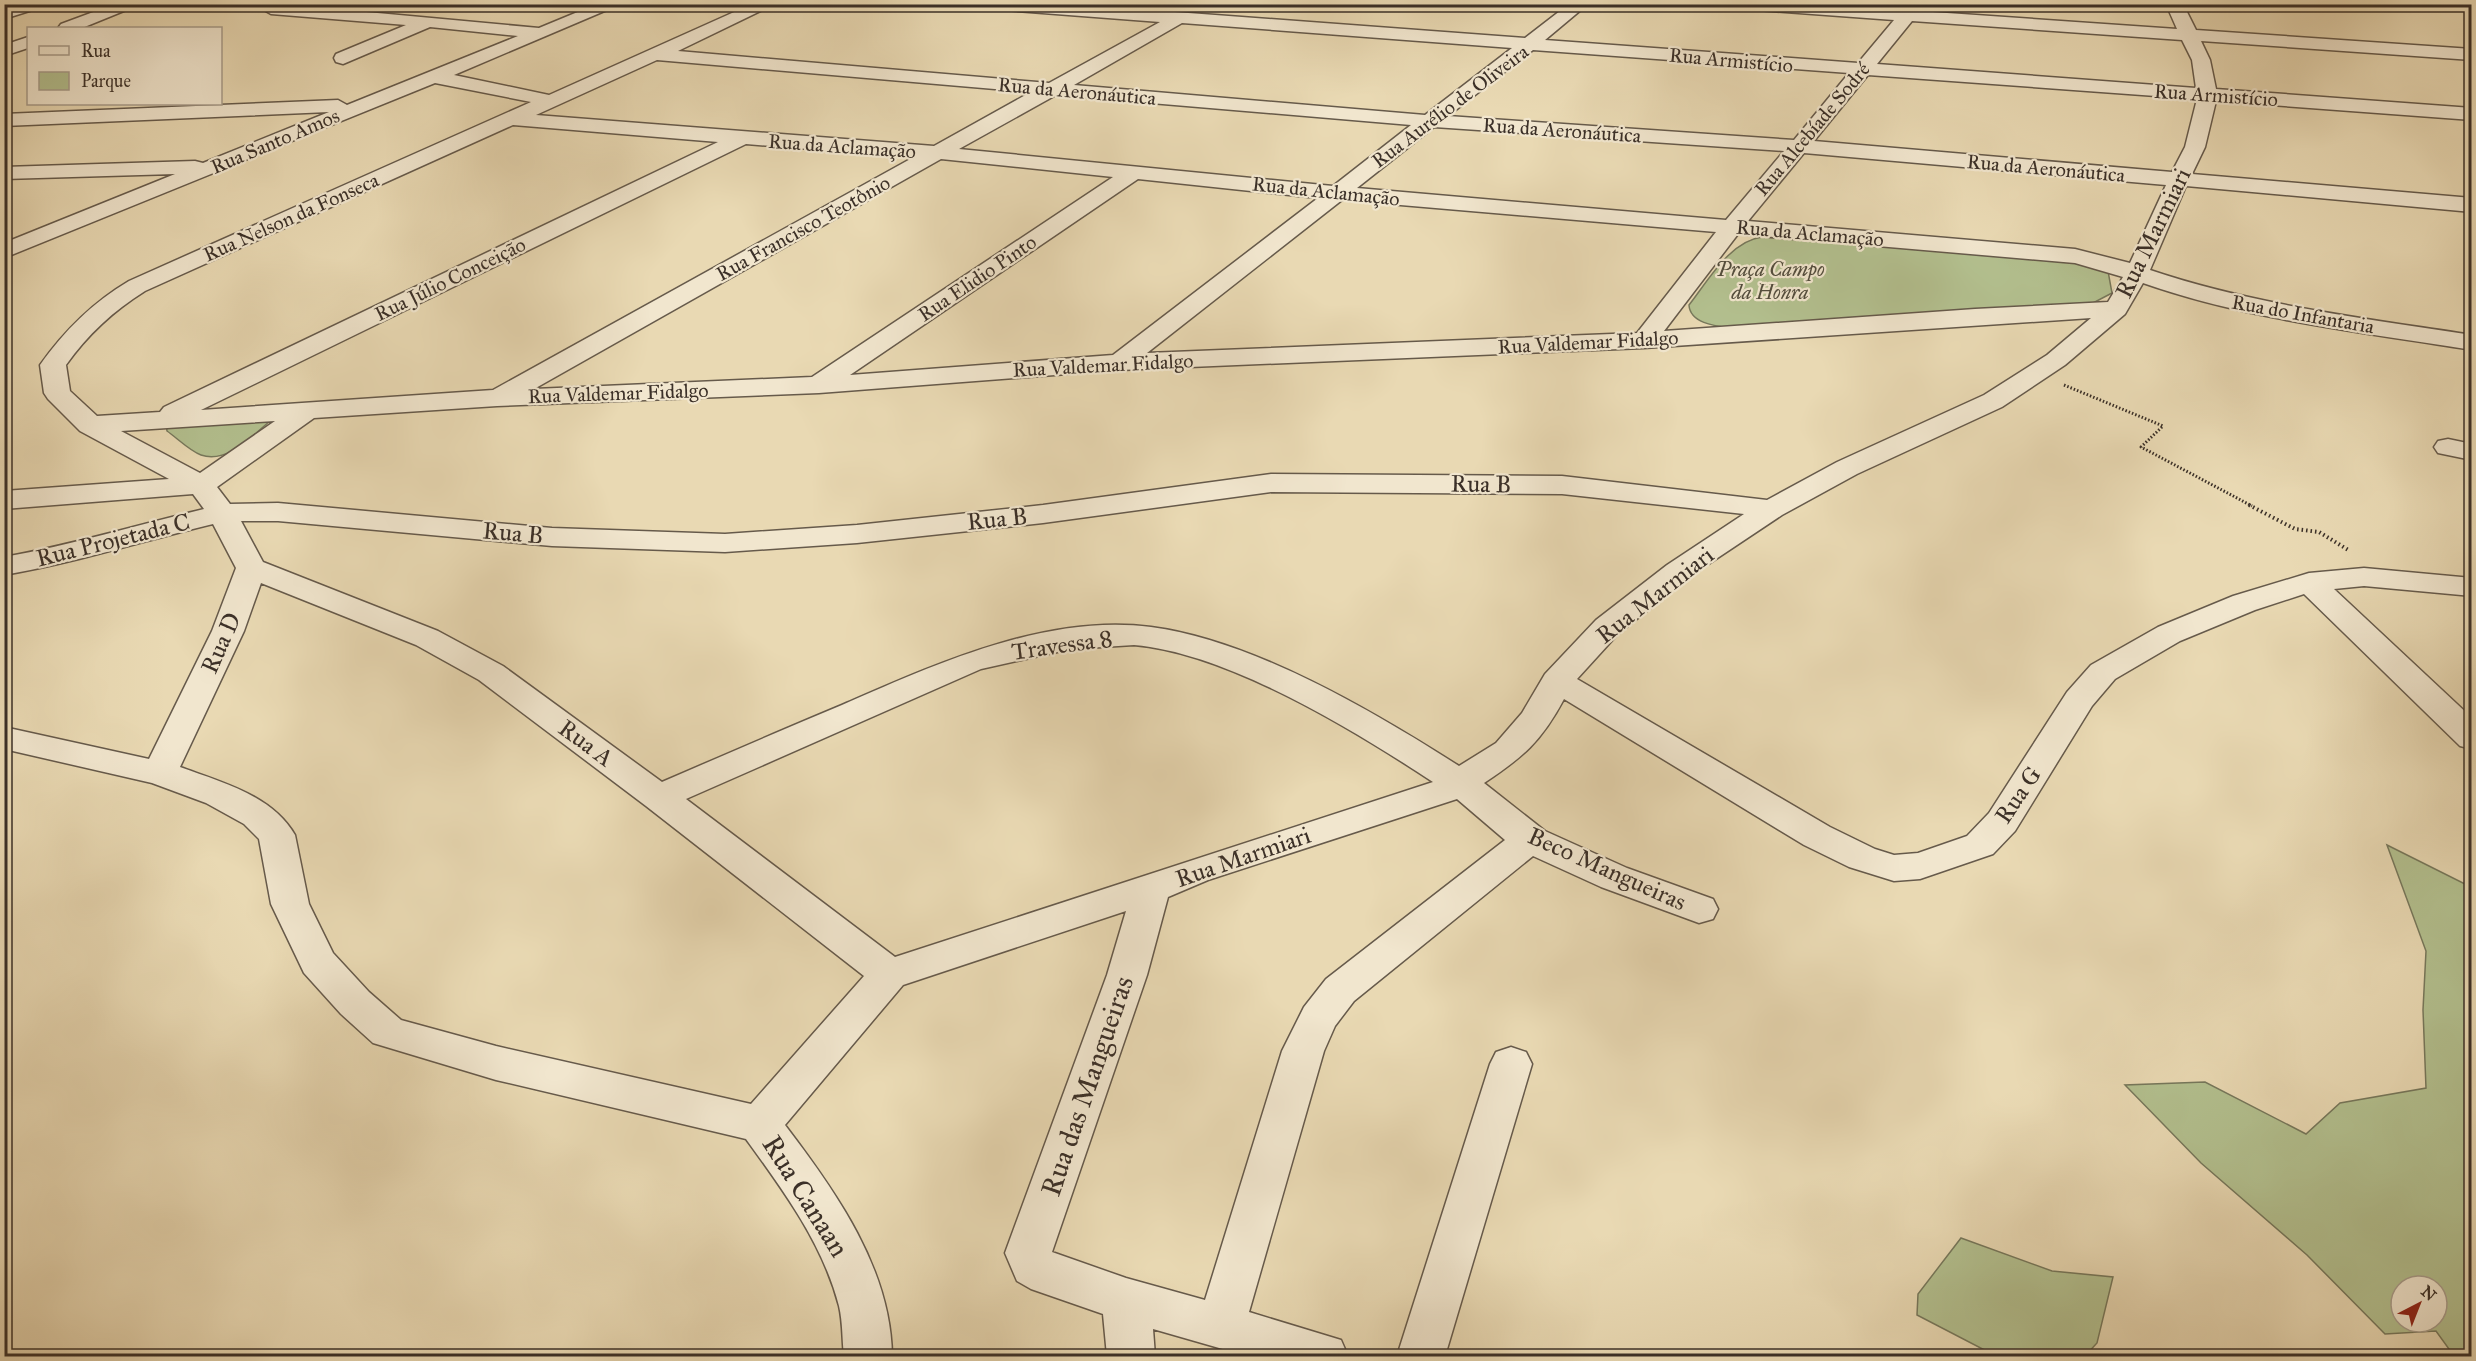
<svg xmlns="http://www.w3.org/2000/svg" width="2476" height="1361" font-family="'IM FELL Great Primer',serif">
  <style>
    .green { fill: #b3c08f; stroke: #77785c; stroke-width: 1.5; fill-rule: evenodd }
    .lines { fill: none; stroke-linecap: round; stroke-linejoin: round }
    .river { fill: #99b9b3; fill-rule: evenodd }
    .minor-casing { stroke: #665a4b; stroke-width: 3 }
    .path-far1 { stroke: #3b3028; stroke-width: 3; stroke-dasharray: 1.5 2; stroke-linecap: butt }
    .path { stroke: #3b3028; stroke-width: 4; stroke-dasharray: 1.5 3; stroke-linecap: butt }
    .minor { fill: #f1e6ce; fill-rule: evenodd }
    .labels { text-anchor: middle; dominant-baseline: central; stroke-width: 4.5; stroke-linejoin: round; paint-order: stroke }
    .far-street-label { font-size: 20px; fill: #3b3028; stroke: #f1e6ce }
    .far-park-label { font-size: 20px; font-style: italic; fill: #534d3d; stroke: #f1e6ce }
    .street-label { font-size: 24px; fill: #3b3028; stroke: #f1e6ce }
    .near-street-label { font-size: 28px; fill: #3b3028; stroke: #f1e6ce }
  </style>
  <rect width="100%" height="100%" fill="#e9d9b3"/>
  <filter id="stains"><feTurbulence type="fractalNoise" baseFrequency=".00333" numOctaves="4"/><feColorMatrix values="0 0 0 0 .2 0 0 0 0 .09 0 0 0 0 .02 0 0 0 .5 -.17"/></filter>
  <radialGradient id="worn" r=".72"><stop offset=".6" stop-color="#630" stop-opacity="0"/><stop offset="1" stop-color="#630" stop-opacity=".3"/></radialGradient>
  <!-- green -->
  <path class="green" d="M1762,237L2090,263L2108,271L2112,293L2093,303L1730,328C1715,326 1690,323 1689,305C1708,281 1730,241 1762,237Z
    M270,421C252,436 227,464 201,455C190,451 177,438 167,431L166,423Z
    M2387,845L2471,887V1356H2454L2436,1331L2385,1334L2307,1255L2201,1163L2125,1085L2205,1082L2306,1134L2340,1103L2426,1088L2423,1010L2426,951ZM2401,1286H2437V1322H2401Z
    M1961,1238L2052,1271L2113,1277L2097,1343L2085,1356H1996L1917,1315L1918,1294Z"/>
  <g class="lines">
    <!-- river -->
    <path class="river" d="M4,4H30L25,11L4,18Z"/>
    <!-- minor casing -->
    <g class="minor-casing">
      <path id="minor" d="M15,4H41L39,8L4,19V8Z
        M115,4H141L82,28H58L61,24Z
        M280,4L539,28L597,4H621L454,75L549,95L752,4H775L678,51L1049,83L1160,22L991,9L983,4H1068L1525,38L1569,4H1588L1545,40L1858,63L1894,20L1743,9L1735,4H1824L1901,10L1904,4H1921L1918,11L2177,29L2166,4H2183L2196,30L2472,49V60L2201,41L2210,60L2216,89L2472,108V120L2216,101L2205,147L2192,174L2472,198V212L2186,186L2150,270C2254,305 2363,318 2472,335V350C2361,332 2249,320 2143,283L2125,314L2065,365L2002,407L1857,474L1782,515L1689,577L1618,634L1577,679L1830,827L1875,849L1894,855L1918,853L1967,836L1989,813L2067,692L2091,665L2158,627L2233,596L2309,573L2364,568L2472,578V596L2364,586L2334,589L2472,718V749L2460,746L2304,594L2255,610L2180,641L2115,679L2092,706L2015,831L1993,854L1920,879L1894,881L1849,867L1804,845L1564,699C1541,742 1523,757 1484,783L1545,831L1627,868L1713,899L1718,909L1713,919L1699,923L1601,887L1533,856L1354,1001L1335,1026L1324,1051L1249,1312L1341,1340L1348,1356H1247L1153,1329L1155,1356H1107L1103,1314L1031,1289L1017,1281L1005,1253L1107,975L1126,911L903,985L785,1125C836,1192 891,1269 892,1356H844C842,1340 843,1323 839,1306C823,1244 783,1190 746,1139L496,1080L373,1043L341,1014L304,973L271,904L259,839L244,824L206,803L152,783L4,749V727L149,759L212,631L236,568L213,524C143,541 75,563 4,575V557C72,545 137,525 204,509L193,494L4,509V491L169,479L80,431L48,399L44,393L40,365C65,330 92,303 129,281L531,102L435,83L4,258V243L175,174L4,179V167L195,161L203,163L329,112L4,126V114L338,100L347,105L518,36L430,27L343,64L336,62L334,58L336,54L406,25L271,14L262,9L265,5ZM1912,21L2182,40L2192,60L2196,88L1877,64ZM1182,23L1512,48L1425,115L1074,85ZM1533,50L1849,73L1794,140L1448,116ZM657,60L1031,92L934,146L536,115ZM1868,75L2197,99L2185,147L2172,172L1814,141ZM1056,95L1411,125L1333,186L959,149ZM513,125L718,142L164,407L160,412L97,416L70,391L66,365C88,334 113,311 145,291ZM1434,127L1784,151L1726,220L1357,188ZM746,144L914,157L493,390L201,410ZM1804,153L2166,185L2130,263L2075,249L1748,221ZM941,159L1113,177L812,377L534,389ZM1138,179L1318,198L1113,355L850,375ZM1342,200L1716,232L1637,333L1147,353ZM1738,234L2075,263L2123,277L2108,302L1975,309L1664,331ZM2091,318L2047,355L1984,395L1837,462L1767,500L1562,476L1271,474L1043,505L857,525L725,534L552,528L278,503L230,504L217,487L314,418L497,406L819,393L1120,370L1644,348ZM275,421L200,473L121,431ZM1271,492L1562,494L1744,514L1667,565L1596,620L1545,674L1522,713L1496,743L1459,766C1373,711 1252,640 1151,627C1047,613 934,665 842,705C782,730 722,756 662,782L503,666L438,631L263,562L241,521H278L552,546L725,552L857,543L1043,523ZM261,583L416,645L479,680L646,806L864,976L751,1104L496,1046L401,1020L369,992L333,953L309,904L295,835C272,795 221,782 180,767L244,631ZM1134,645C1228,653 1354,730 1433,782L895,957L686,799L981,669L1071,649ZM1457,799L1505,840L1326,979L1304,1007L1282,1051L1205,1300L1126,1278L1052,1252L1147,975L1168,897L1208,880Z
        M28,37V48L4,56V45Z
        M2448,439L2472,444V460L2438,453L2434,447L2438,441Z
        M1511,1047L1526,1052L1532,1064L1445,1356H1397L1490,1064L1496,1052Z"/>
    </g>
    <!-- path-far1 -->
    <path class="path-far1" d="M2064,385L2163,426L2141,447L2252,506"/>
    <!-- path -->
    <path class="path" d="M2249,505L2295,529L2319,532L2350,551"/>
    <!-- minor -->
    <use href="#minor" class="minor"/>
  </g>
  <g class="labels">
    <!-- far-street labels -->
    <g class="far-street-label">
      <text transform="translate(1731 60) rotate(5)">Rua Armistício</text>
      <text transform="translate(1077 91) rotate(5)">Rua da Aeronáutica</text>
      <text transform="translate(2216 95) rotate(4)">Rua Armistício</text>
      <text transform="translate(1450 106) rotate(-37)">Rua Aurélio de Oliveira</text>
      <text transform="translate(1812 129) rotate(-50)">Rua Alcebíade Sodré</text>
      <text transform="translate(1562 130) rotate(4)">Rua da Aeronáutica</text>
      <text transform="translate(275 141) rotate(-23)">Rua Santo Amos</text>
      <text transform="translate(842 146) rotate(4)">Rua da Aclamação</text>
      <text transform="translate(2046 168) rotate(5)">Rua da Aeronáutica</text>
      <text transform="translate(1326 191) rotate(6)">Rua da Aclamação</text>
      <text transform="translate(291 217) rotate(-24)">Rua Nelson da Fonseca</text>
      <text transform="translate(803 228) rotate(-29)">Rua Francisco Teotônio</text>
      <text transform="translate(1810 233) rotate(5)">Rua da Aclamação</text>
      <text transform="translate(977 278) rotate(-34)">Rua Elidio Pinto</text>
      <text transform="translate(450 279) rotate(-26)">Rua Júlio Conceição</text>
      <text transform="translate(2303 314) rotate(10)">Rua do Infantaria</text>
      <text transform="translate(1588 342) rotate(-3)">Rua Valdemar Fidalgo</text>
      <text transform="translate(1103 365) rotate(-3)">Rua Valdemar Fidalgo</text>
      <text transform="translate(618 393) rotate(-2)">Rua Valdemar Fidalgo</text>
    </g>
    <!-- far-park labels -->
    <g class="far-park-label">
      <text x="1770" y="269">Praça Campo<tspan x="1770" dy="23">da Honra</tspan></text>
    </g>
    <!-- street labels -->
    <g class="street-label">
      <text transform="translate(2153 233) rotate(-64)">Rua Marmiari</text>
      <text transform="translate(1481 484) rotate(1)">Rua B</text>
      <text transform="translate(997 519) rotate(-6)">Rua B</text>
      <text transform="translate(513 533) rotate(5)">Rua B</text>
      <text transform="translate(113 540) rotate(-14)">Rua Projetada C</text>
      <text transform="translate(1655 595) rotate(-38)">Rua Marmiari</text>
      <text transform="translate(221 643) rotate(-66)">Rua D</text>
      <text transform="translate(1062 645) rotate(-8)">Travessa 8</text>
      <text transform="translate(586 743) rotate(36)">Rua A</text>
      <text transform="translate(2018 795) rotate(-56)">Rua G</text>
      <text transform="translate(1243 857) rotate(-19)">Rua Marmiari</text>
      <text transform="translate(1607 869) rotate(24)">Beco Mangueiras</text>
    </g>
    <!-- near-street labels -->
    <g class="near-street-label">
      <text transform="translate(1087 1086) rotate(-71)">Rua das Mangueiras</text>
      <text transform="translate(806 1196) rotate(58)">Rua Canaan</text>
    </g>
  </g>
  <!-- margin -->
  <rect width="2476" height="1361" fill="none" stroke="#e9d9b3" stroke-width="24"/>
  <rect x="6" y="6" width="2464" height="1349" fill="none" stroke="#3b3028" stroke-width="3"/>
  <rect x="12" y="12" width="2452" height="1337" fill="none" stroke="#3b3028" stroke-width="1.5"/>
  <!-- legend -->
  <rect x="27" y="27" width="195" height="78" fill="#f1e6ce" stroke="#a89d8c" stroke-width="1.5"/>
  <rect x="39" y="46" width="30" height="9" fill="#f1e6ce" stroke="#a89d8c" stroke-width="1.5"/>
  <text x="81" y="57" font-size="18" fill="#3b3028">Rua</text>
  <rect x="39" y="72" width="30" height="18" fill="#b3c08f" stroke="#a89d8c" stroke-width="1.5"/>
  <text x="81" y="87" font-size="18" fill="#3b3028">Parque</text>
  <!-- north arrow -->
  <g transform="translate(2419 1304) rotate(42)"><circle r="28" fill="#f1e6ce" stroke="#a89d8c" stroke-width="1.5"/>
  <path d="M0-4.5L10 22L0 15L-10 22Z" fill="#8f2418"/>
  <text y="-9" font-size="16" font-weight="bold" text-anchor="middle" fill="#3b3028">N</text>
  </g>
  <rect width="100%" height="100%" filter="url(#stains)"/>
  <rect width="100%" height="100%" fill="url(#worn)"/>
</svg>
